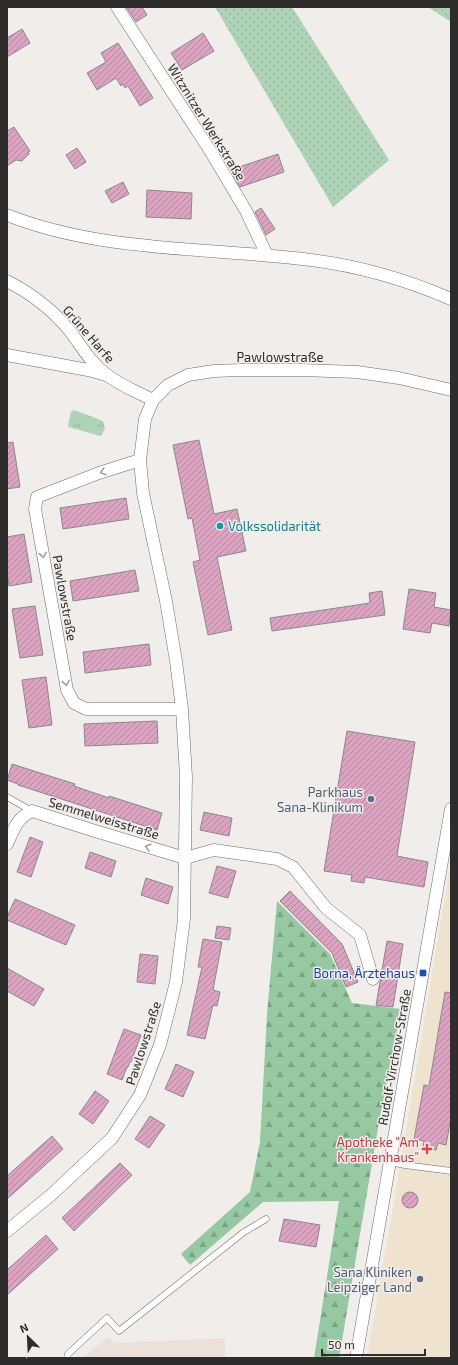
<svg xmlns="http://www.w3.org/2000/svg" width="458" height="1365" font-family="'Exo 2',sans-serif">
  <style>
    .built { fill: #ece0da }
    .medical { fill: #efe2ce }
    .grass { fill: url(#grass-dots) }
    .forest { fill: url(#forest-firs) }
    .park { fill: url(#park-tufts) }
    .building { fill: url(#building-hatch); stroke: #8c888a }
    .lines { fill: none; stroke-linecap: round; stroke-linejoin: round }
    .lane-casing { stroke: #6e6a68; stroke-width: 7 }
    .street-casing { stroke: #6e6a68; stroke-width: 13 }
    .lane { stroke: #fff; stroke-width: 6 }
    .street { stroke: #fff; stroke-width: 12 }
    .oneway { stroke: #a1a0a0 }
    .culture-dot { fill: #0f9aa8; stroke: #f1edeb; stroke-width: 1.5 }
    .service-dot { fill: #5c6f8a; stroke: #f1edeb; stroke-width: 1.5 }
    .transit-dot { fill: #1a4fb4; stroke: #f1edeb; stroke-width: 1.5 }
    .health-dot { fill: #e0444e; stroke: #f1edeb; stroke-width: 1.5 }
    .labels { text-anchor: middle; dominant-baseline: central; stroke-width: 3; stroke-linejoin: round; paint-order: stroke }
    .street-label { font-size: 13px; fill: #2e2d2c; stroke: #f1edeb }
    .culture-label { font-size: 13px; fill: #0d838f; stroke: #f1edeb; text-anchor: start }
    .service-label { font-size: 13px; fill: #4e5e75; stroke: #f1edeb; text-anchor: end }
    .transit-label { font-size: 13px; fill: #164399; stroke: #f1edeb; text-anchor: end }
    .health-label { font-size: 13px; fill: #be3a42; stroke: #f1edeb; text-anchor: end }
  </style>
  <defs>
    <pattern id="grass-dots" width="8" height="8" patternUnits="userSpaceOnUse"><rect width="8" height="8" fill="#afd3b7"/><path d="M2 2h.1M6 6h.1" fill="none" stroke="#97b59e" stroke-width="1.8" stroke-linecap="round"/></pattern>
    <pattern id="forest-firs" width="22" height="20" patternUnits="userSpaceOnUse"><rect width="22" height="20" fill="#96c8a2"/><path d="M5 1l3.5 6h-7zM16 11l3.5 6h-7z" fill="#7ba384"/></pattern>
    <pattern id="park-tufts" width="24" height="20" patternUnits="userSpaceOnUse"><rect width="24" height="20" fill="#afd3b7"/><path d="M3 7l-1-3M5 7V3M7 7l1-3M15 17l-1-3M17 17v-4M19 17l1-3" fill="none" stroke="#97b59e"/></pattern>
    <pattern id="building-hatch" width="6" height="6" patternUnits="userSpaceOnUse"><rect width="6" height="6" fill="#dca4c2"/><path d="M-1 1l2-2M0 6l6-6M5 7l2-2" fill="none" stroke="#b3869e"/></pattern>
  </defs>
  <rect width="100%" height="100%" fill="#f1edeb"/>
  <!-- built -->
  <path class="built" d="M108,1337L115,1343L225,1338V1358H82Z"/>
  <!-- medical -->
  <path class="medical" d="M451,860V1358H367L400,1166Z"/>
  <!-- grass -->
  <path class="grass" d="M215,7H292L389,160L333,207Z
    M428,7H451V22Z"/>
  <!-- forest -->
  <path class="forest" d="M277,901L330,954L352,1003L401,1009L379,1122L339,1358H314L339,1201L263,1202L190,1265L181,1254L250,1192L260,1142L267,1014Z"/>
  <!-- park -->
  <path class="park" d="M74,410L103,421L105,428L102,435L100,436L69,427L68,425L71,412Z"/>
  <!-- building -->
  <path class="building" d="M126,7H142L147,15L136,22Z
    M22,29L30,43L7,57V38Z
    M203,33L214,51L182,70L171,53Z
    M118,43L153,98L140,106L128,86L125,88L123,84L121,86L116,78L97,90L87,73L106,62L101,53Z
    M14,127L30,151L28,152L29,154L22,161L16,160L7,166V131Z
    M77,148L86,162L75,169L66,155Z
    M278,154L284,172L240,187L230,170Z
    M123,182L129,194L112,203L105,191Z
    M147,190L192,193L191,219L146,217Z
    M261,208L275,229L266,235L255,212Z
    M199,440L214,514L237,509L246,551L217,557L232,630L208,635L193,562L200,560L192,518L188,519L173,445Z
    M13,442L20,487L7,489V443Z
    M126,498L129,519L63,529L60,508Z
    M24,534L32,582L9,586L7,572V537Z
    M135,570L139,591L73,601L70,581Z
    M409,589L436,593L434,607L451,610L449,626L432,623L430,633L403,629Z
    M382,591L385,615L272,631L270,618L370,603L369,593Z
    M35,606L43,655L20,658L12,609Z
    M149,644L151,665L85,673L83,652Z
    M46,677L52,725L29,728L22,680Z
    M157,721L158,743L85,746L84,724Z
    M347,731L415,742L397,856L428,862L424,887L365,877L364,883L351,881L352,875L324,871Z
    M12,764L75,784L74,786L109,798V796L162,813L157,830L18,785V784L7,780Z
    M204,812L232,818L229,836L200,830Z
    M30,837L43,842L31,877L17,872Z
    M90,852L116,861L111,877L85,868Z
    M217,866L236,871L228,898L209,893Z
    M146,878L173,887L168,904L141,895Z
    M290,891L342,944L358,982L346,987L332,953L280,901Z
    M15,899L75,925L66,945L7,920V917Z
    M217,926L231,928L229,940L215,938Z
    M203,939L222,942L213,990L220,992L217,1006L213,1005L205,1039L187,1035L202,967H198Z
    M387,941L403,944L393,1007L376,1005Z
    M140,954L158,956L155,984L137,982Z
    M7,968L44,989L34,1006L7,991Z
    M445,992L451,993V1118L446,1145L438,1143L436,1150L423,1148L424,1141L414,1139L424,1085L429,1086Z
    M124,1029L141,1035L131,1062H130L128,1067H127L122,1080L107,1074Z
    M176,1064L194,1072L183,1097L165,1089Z
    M95,1091L109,1101L93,1124L79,1114Z
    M150,1116L165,1125L149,1148L135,1139Z
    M52,1136L63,1149L7,1199V1176Z
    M120,1163L132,1175L74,1231L62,1218Z
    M402 1200a8 8 0 1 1 16 0a8 8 0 1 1-16 0Z
    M284,1219L320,1225L316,1247L279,1241Z
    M46,1235L58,1249L7,1295V1270Z"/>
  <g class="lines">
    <!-- lane casing -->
    <g class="lane-casing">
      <path id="lane" d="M7,797L32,811
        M390,1162L405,1165L451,1171
        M67,1358L68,1354L107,1318L119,1331L244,1232L266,1219"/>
    </g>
    <!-- street casing -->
    <g class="street-casing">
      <path id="street" d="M117,7L211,152L246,211L267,255
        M7,215C103,253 210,247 311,260C359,266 407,280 451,299
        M7,281C32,294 52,309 69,330C81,345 91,364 107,375C121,386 138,392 153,400
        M7,355L88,370L106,375
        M140,460L99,473L37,497L35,509L67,690L74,703L86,709H182
        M7,844C14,829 16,819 32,811L95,831L185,858L214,850L277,859L293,867L326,908L360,935L373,979
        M7,1231L51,1195L112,1138L140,1095L160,1045L176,982L184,919L186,777L182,709L176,661L166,601L143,493L140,460L145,419L153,400L168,385L188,375L214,371L241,370H302L357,372L399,378L451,390
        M356,1358L451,809"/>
    </g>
    <!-- lane -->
    <use href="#lane" class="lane"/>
    <!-- street -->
    <use href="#street" class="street"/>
  </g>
  <!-- one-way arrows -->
  <defs><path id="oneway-chevron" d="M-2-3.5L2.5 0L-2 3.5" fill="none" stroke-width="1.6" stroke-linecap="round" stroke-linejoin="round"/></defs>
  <g class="oneway">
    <use href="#oneway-chevron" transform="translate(103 472) rotate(162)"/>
    <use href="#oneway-chevron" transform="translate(43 555) rotate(80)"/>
    <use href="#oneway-chevron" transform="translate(66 683) rotate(80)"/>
    <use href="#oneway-chevron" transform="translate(148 847) rotate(-164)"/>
  </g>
  <!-- markers -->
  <circle class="culture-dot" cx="220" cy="526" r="4"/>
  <g class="service-dot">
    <circle cx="371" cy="799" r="4"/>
    <circle cx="420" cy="1279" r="4"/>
  </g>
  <rect class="transit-dot" x="419" y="969" width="8" height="8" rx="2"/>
  <path class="health-dot" d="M425 1143h4v4h4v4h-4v4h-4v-4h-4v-4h4z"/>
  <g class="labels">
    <!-- street labels -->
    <g class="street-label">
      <text transform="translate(207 122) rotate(58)">Witznitzer Werkstraße</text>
      <text transform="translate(89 334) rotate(49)">Grüne Harfe</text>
      <text x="280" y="357">Pawlowstraße</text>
      <text transform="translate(65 598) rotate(80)">Pawlowstraße</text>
      <text transform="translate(104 818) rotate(17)">Semmelweisstraße</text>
      <text transform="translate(143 1043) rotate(-72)">Pawlowstraße</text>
      <text transform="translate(394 1057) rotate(-80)">Rudolf-Virchow-Straße</text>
    </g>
    <!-- culture labels -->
    <g class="culture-label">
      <text x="228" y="526">Volkssolidarität</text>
    </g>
    <!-- service labels -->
    <g class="service-label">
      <text x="363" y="792">Parkhaus<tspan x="363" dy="15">Sana-Klinikum</tspan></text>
      <text x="412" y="1272">Sana Kliniken<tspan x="412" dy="15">Leipziger Land</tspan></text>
    </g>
    <!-- transit labels -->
    <g class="transit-label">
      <text x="415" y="973">Borna, Ärztehaus</text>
    </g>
    <!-- health labels -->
    <g class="health-label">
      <text x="419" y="1142">Apotheke "Am<tspan x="419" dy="15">Krankenhaus"</tspan></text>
    </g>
  </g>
  <!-- border -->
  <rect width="458" height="1365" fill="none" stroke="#2e2d2c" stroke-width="16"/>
  <!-- north arrow -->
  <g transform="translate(28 1337) rotate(336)" stroke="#f1edeb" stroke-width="3" paint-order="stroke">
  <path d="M0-3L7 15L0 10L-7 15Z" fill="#2e2d2c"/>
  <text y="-6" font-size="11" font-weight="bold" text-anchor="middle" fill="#2e2d2c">N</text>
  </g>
  <!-- scale -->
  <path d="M322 1349v6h103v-6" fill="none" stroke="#2e2d2c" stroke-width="2"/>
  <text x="328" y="1349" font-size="12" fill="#2e2d2c" stroke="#f1edeb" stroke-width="3" paint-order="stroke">50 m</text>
</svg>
